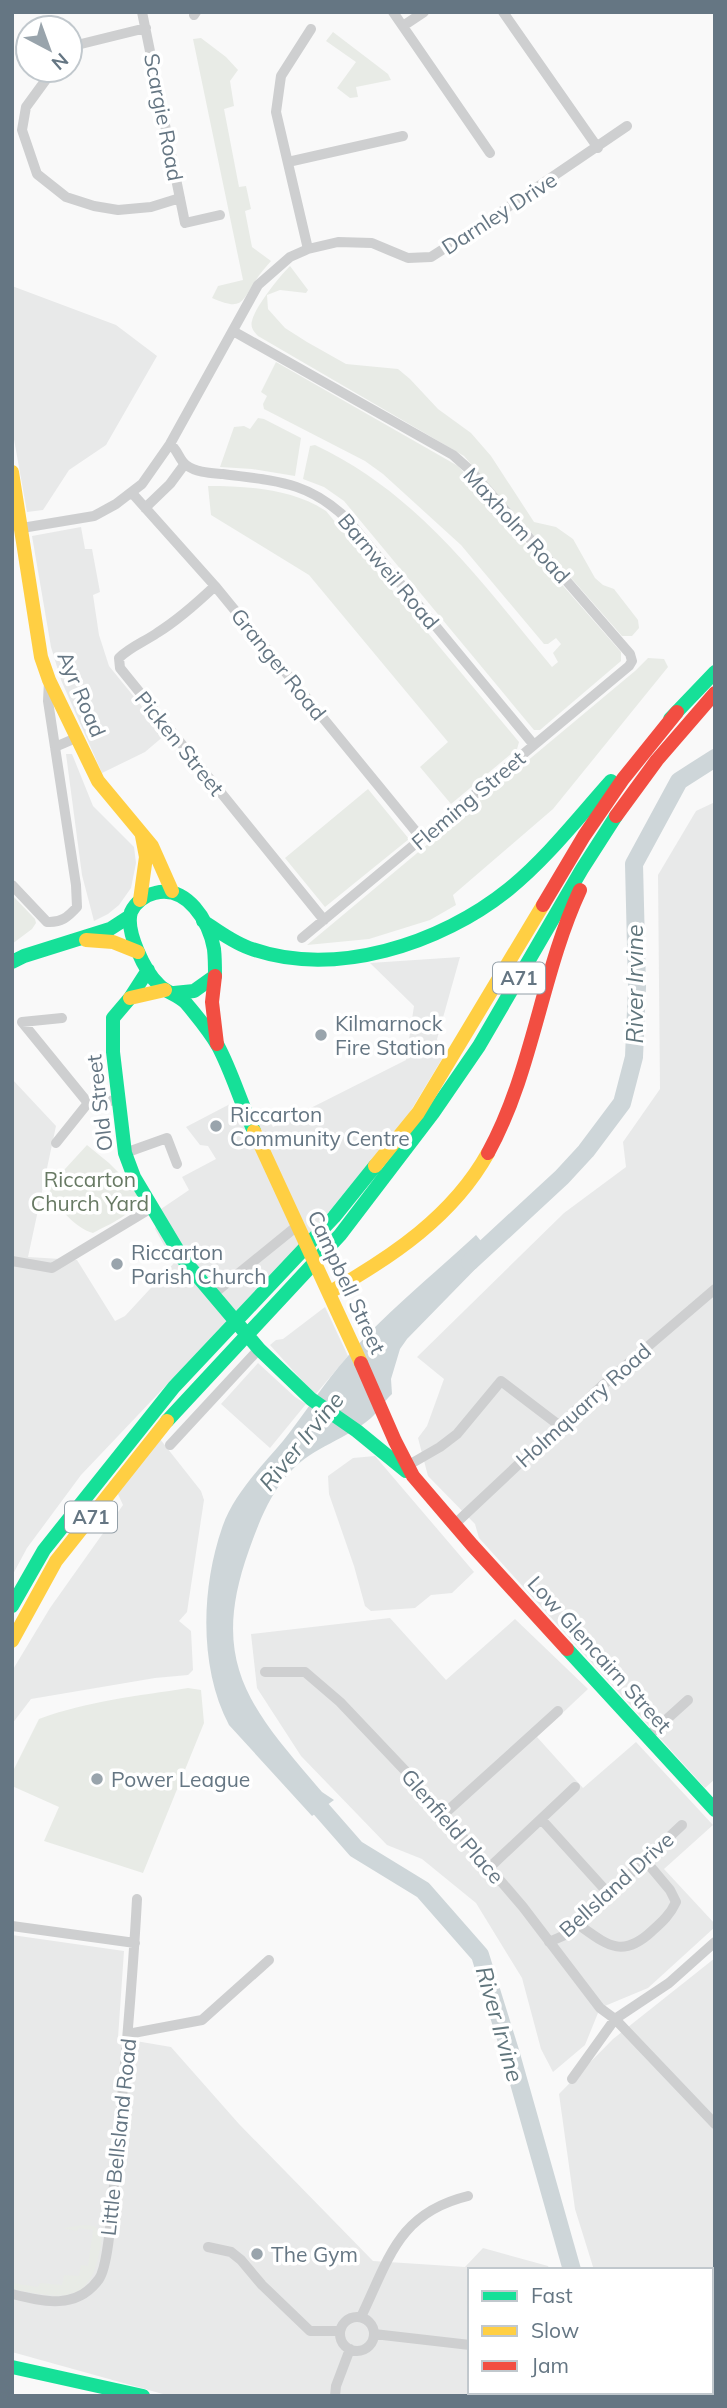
<svg xmlns="http://www.w3.org/2000/svg" width="727" height="2408" font-family="Mulish,sans-serif">
  <style>
    .built { fill: #e8e9e9 }
    .green { fill: #e8ebe6 }
    .water { fill: #ced6d9 }
    .lines { fill: none; stroke-linecap: round; stroke-linejoin: round }
    .river { stroke: #ced6d9; stroke-width: 18 }
    .street { stroke: #cecfd0; stroke-width: 10 }
    .fast { stroke: #16e098; stroke-width: 14 }
    .slow { stroke: #ffcf43; stroke-width: 14 }
    .jam { stroke: #f24e42; stroke-width: 14 }
    .poi-dot { fill: #99a4ac; stroke: #fff; stroke-width: 2.5 }
    .labels { text-anchor: middle; dominant-baseline: central; stroke-width: 7; stroke-linejoin: round; paint-order: stroke }
    .shield { fill: #fff; stroke: #939fa8; stroke-width: 2 }
    .shield-label { font-size: 19px; font-weight: bold; fill: #657683 }
    .street-label { font-size: 21px; fill: #657683; stroke: #fff }
    .poi-label { font-size: 21px; fill: #657683; stroke: #fff; text-anchor: start }
    .park-label { font-size: 21px; fill: #687a64; stroke: #fff }
    .water-label { font-size: 23px; font-style: italic; fill: #60757c; stroke: #fff }
  </style>
  <rect width="100%" height="100%" fill="#f9f9f9"/>
  <!-- built -->
  <path class="built" d="M12,286L116,325L157,356L106,445L69,470L43,510L27,512L12,428Z
    M81,527L85,549H92L100,592L93,595L99,635L109,666L165,735L145,752L102,773L61,680L51,647L32,536Z
    M66,754H72L93,806L134,847L136,863L131,888L119,905L108,914L94,921L82,875Z
    M715,802V1779L705,1788L479,1538L475,1524L428,1476L418,1438L427,1426L444,1379L417,1357L564,1213L626,1167L623,1142L660,1089L658,875L696,811Z
    M460,957L437,1039L442,1059L404,1122L311,1233L81,1475L27,1548L12,1576V1079L56,1126L28,1257L77,1260L115,1321L125,1316L174,1263L155,1229L161,1209L189,1190L182,1177L216,1159L208,1146L200,1145L186,1127L230,1104L242,1125L266,1113L273,1127L406,1060L414,1006L370,963Z
    M325,1307L348,1356L315,1395L270,1345L276,1340L283,1339Z
    M258,1363L295,1397L306,1404L270,1448L221,1404Z
    M160,1439L201,1491L204,1500L187,1612L179,1621L191,1631L193,1670L188,1675L155,1678L31,1699L12,1724V1671L50,1608L123,1505L117,1492Z
    M375,1456L474,1572L452,1593L431,1595L415,1608L371,1611L365,1606L354,1566L329,1494L328,1476L353,1458Z
    M390,1618L446,1680L515,1619L588,1689L537,1737L583,1788L636,1742L713,1825L664,1869L715,1924V1927L648,1988L600,2008L585,2045L553,2072L541,2049L522,1978L476,1903L422,1859L387,1845L301,1756L257,1688L251,1634Z
    M12,1935L124,1951L118,2038L171,2047L239,2124L373,2261L465,2267L483,2248L548,2266L550,2270H470V2392H566L565,2396H170L12,2352Z
    M715,1958V2361L711,2381V2270H594L575,2209L559,2094L613,2039Z
    M607,2392H709V2396H607Z"/>
  <!-- green -->
  <path class="green" d="M333,32L388,74L391,80L356,87L358,97L350,98L337,88L356,62L326,41Z
    M201,38L226,57L238,70L230,81L234,106L224,109L239,187L246,186L251,209L245,211L252,247L271,261C266,267 260,273 256,280C241,303 242,311 212,298L218,286L243,280L193,39Z
    M290,266L308,290L306,293L280,290L267,295L268,309L276,318L285,328L307,342L346,364L398,369L410,379L438,409L471,433L491,456L534,522L556,527L573,539L595,578L603,585L614,589L638,620L639,628L632,636H622L464,456L258,336C254,332 250,327 252,321C255,307 279,277 290,266Z
    M276,362L458,466L621,652V661L540,730H534L344,501L324,487L303,479L310,446L315,445C419,494 480,581 552,667L558,662L553,653L561,644L556,638L548,644H544L461,545L383,474L365,461L264,409L263,404L267,396L261,392Z
    M258,418L264,419L301,438L295,476L252,469L220,467L234,427L244,426L250,429Z
    M208,486C248,486 292,489 326,511L519,742L517,749L451,804L420,767L448,742L309,575L211,515Z
    M648,658L664,659L668,667L553,809L453,895L456,905L430,920L369,939L307,945L635,671Z
    M368,789L409,839L325,907L285,858Z
    M12,895L35,919L36,923L32,929L12,944Z
    M87,1145L109,1163L136,1190C143,1212 109,1224 93,1233C77,1229 56,1207 50,1191L54,1181Z
    M188,1688L201,1690L204,1723L143,1873L44,1841L59,1807L12,1786V1773L39,1719C87,1701 138,1696 188,1688Z
    M84,2225L95,2226L102,2237C93,2303 71,2301 12,2289V2283L38,2287L40,2283L62,2285L64,2275L79,2276L81,2265L88,2266L93,2230L79,2228L77,2231L63,2228Z"/>
  <!-- water -->
  <path class="water" d="M476,1235L491,1253L407,1339L400,1349L391,1379L392,1394C384,1401 379,1411 371,1418C347,1439 313,1447 291,1471C270,1493 259,1522 249,1550C208,1664 251,1709 322,1792L334,1800L312,1816L229,1725C199,1668 201,1589 222,1528C233,1495 261,1467 283,1441C305,1413 324,1383 348,1356C386,1312 433,1275 476,1235Z"/>
  <g class="lines">
    <!-- river -->
    <path class="river" d="M470,1262L562,1177L586,1151L622,1103L634,1057L637,987L634,864L679,781L715,758
      M307,1793L356,1849L423,1890L480,1955L510,2051L572,2270
      M592,2392V2396"/>
    <!-- street -->
    <path class="street" d="M142,12L185,223L220,215
      M393,12L490,153
      M503,12L598,148
      M194,15L196,12
      M403,26L424,12
      M70,54L81,44L146,28
      M53,70L26,107L22,130L37,174L66,197L94,206L118,210L151,207L180,198
      M288,162L403,136
      M308,249L276,112L281,76L311,29
      M233,331L453,455L471,471L630,654L632,661L629,666L302,938
      M170,444C178,450 179,460 186,465C197,473 211,473 223,474C275,481 308,481 347,519L534,745
      M132,493L215,586L422,839
      M145,508L170,484L184,465
      M22,528L94,516L116,504L142,484L170,444L258,285L290,257L308,249L338,242L372,243L408,258L431,257L489,220L627,126
      M215,586C197,603 178,620 157,633C144,642 130,647 119,658L120,668L324,920
      M55,747L76,738
      M12,885L47,922C61,923 68,917 77,907L76,885L48,701L49,681
      M62,1018L22,1022L88,1103L119,1100
      M56,1143L88,1103
      M125,1153L167,1138L177,1164
      M12,1261L52,1268L153,1207
      M212,1295L297,1226
      M170,1445L259,1349
      M407,1466L440,1447L457,1434L501,1381L560,1426
      M455,1524L604,1384L715,1289
      M265,1672H305L340,1702L413,1779L523,1907L600,2008L615,2019L715,2124
      M647,1737L688,1700
      M443,1815L558,1711
      M541,1819L608,1893
      M490,1867L575,1787
      M576,1923C606,1944 621,1960 652,1931C662,1922 670,1915 676,1902L670,1890L644,1859
      M12,1926L135,1943
      M549,1942L565,1935L682,1825
      M128,2034L202,2020L269,1960
      M572,2079L615,2019L669,1983L715,1942
      M208,2247L231,2252L241,2260L262,2285L310,2331H340
      M711,2284L715,2286
      M12,2294C44,2302 77,2310 99,2279C109,2265 112,2204 114,2185C123,2090 132,1994 137,1899
      M361,2317C389,2259 398,2213 468,2196
      M340 2334a17 17 0 1 1 34 0a17 17 0 1 1-34 0Z
      M374,2334L470,2345
      M335,2396L336,2386L350,2349
      M623,2396V2392
      M714,2396L715,2394"/>
    <!-- fast -->
    <path class="fast" d="M670,719L715,672
      M203,921C218,931 232,942 249,948C334,979 441,944 509,889C547,858 578,818 611,781
      M12,962L24,956L110,929L130,916
      M148,970L130,998L113,1018V1052L125,1153L134,1177L183,1259L259,1349L311,1399L357,1431L406,1471
      M174,993L194,991L215,976C215,967 215,958 214,949C209,921 187,885 155,893C145,895 135,903 131,912C125,931 145,972 159,985C167,993 179,995 186,1003C197,1016 210,1032 218,1046C232,1072 241,1104 254,1131
      M167,1421L340,1235L433,1113L479,1046L582,869L616,816
      M12,1606L44,1550L174,1387L334,1217L375,1166
      M567,1649L715,1810
      M12,2367L143,2396"/>
    <!-- slow -->
    <path class="slow" d="M12,472L41,657L49,680L98,781L152,846L172,891
      M140,900L146,857L142,836
      M86,940L113,942L138,952
      M130,998L165,990
      M254,1131L361,1363
      M375,1166L418,1113L543,905
      M330,1292C392,1257 453,1216 488,1153
      M12,1641L56,1561L167,1421"/>
    <!-- jam -->
    <path class="jam" d="M616,816L657,760L715,693
      M543,905L584,836L623,779L677,712
      M215,976L212,1002L217,1044
      M488,1153C533,1071 541,974 580,890
      M361,1363L395,1441L413,1476L472,1545L567,1649"/>
  </g>
  <!-- markers -->
  <g class="poi-dot">
    <circle cx="321" cy="1035" r="7"/>
    <circle cx="216" cy="1126" r="7"/>
    <circle cx="117" cy="1264" r="7"/>
    <circle cx="97" cy="1779" r="7"/>
    <circle cx="257" cy="2254" r="7"/>
  </g>
  <g class="labels">
    <!-- shield labels -->
    <g class="shield">
      <rect x="493" y="962.5" width="52" height="31" rx="5"/>
      <rect x="65" y="1501.5" width="52" height="31" rx="5"/>
    </g>
    <g class="shield-label">
      <text x="519" y="978">A71</text>
      <text x="91" y="1517">A71</text>
    </g>
    <!-- street labels -->
    <g class="street-label">
      <text transform="translate(164 117) rotate(79)">Scargie Road</text>
      <text transform="translate(499 213) rotate(-33)">Darnley Drive</text>
      <text transform="translate(517 525) rotate(48)">Maxholm Road</text>
      <text transform="translate(389 571) rotate(50)">Barnweil Road</text>
      <text transform="translate(279 664) rotate(51)">Granger Road</text>
      <text transform="translate(82 694) rotate(67)">Ayr Road</text>
      <text transform="translate(180 743) rotate(51)">Picken Street</text>
      <text transform="translate(468 800) rotate(-40)">Fleming Street</text>
      <text transform="translate(99 1103) rotate(-97)">Old Street</text>
      <text transform="translate(347 1282) rotate(65)">Campbell Street</text>
      <text transform="translate(583 1405) rotate(-42)">Holmquarry Road</text>
      <text transform="translate(600 1654) rotate(48)">Low Glencairn Street</text>
      <text transform="translate(453 1826) rotate(49)">Glenfield Place</text>
      <text transform="translate(616 1884) rotate(-42)">Bellsland Drive</text>
      <text transform="translate(118 2137) rotate(-84)">Little Bellsland Road</text>
    </g>
    <!-- poi labels -->
    <g class="poi-label">
      <text x="335" y="1023">Kilmarnock<tspan x="335" dy="24">Fire Station</tspan></text>
      <text x="230" y="1114">Riccarton<tspan x="230" dy="24">Community Centre</tspan></text>
      <text x="131" y="1252">Riccarton<tspan x="131" dy="24">Parish Church</tspan></text>
      <text x="111" y="1779">Power League</text>
      <text x="271" y="2254">The Gym</text>
    </g>
    <!-- park labels -->
    <g class="park-label">
      <text x="90" y="1179">Riccarton<tspan x="90" dy="24">Church Yard</tspan></text>
    </g>
    <!-- water labels -->
    <g class="water-label">
      <text transform="translate(634 984) rotate(-90)">River Irvine</text>
      <text transform="translate(301 1441) rotate(-51)">River Irvine</text>
      <text transform="translate(500 2024) rotate(74)">River Irvine</text>
    </g>
  </g>
  <!-- border -->
  <rect width="727" height="2408" fill="none" stroke="#657683" stroke-width="28"/>
  <!-- legend -->
  <rect x="468" y="2268" width="245" height="126" fill="#ffffff" stroke="#c1c8cd" stroke-width="2"/>
  <rect x="482" y="2291" width="35" height="10" fill="#16e098" stroke="#c1c8cd" stroke-width="2"/>
  <text x="531" y="2303" font-size="21" fill="#657683">Fast</text>
  <rect x="482" y="2326" width="35" height="10" fill="#ffcf43" stroke="#c1c8cd" stroke-width="2"/>
  <text x="531" y="2338" font-size="21" fill="#657683">Slow</text>
  <rect x="482" y="2361" width="35" height="10" fill="#f24e42" stroke="#c1c8cd" stroke-width="2"/>
  <text x="531" y="2373" font-size="21" fill="#657683">Jam</text>
  <!-- north arrow -->
  <g transform="translate(49 49) rotate(139)"><circle r="33" fill="#ffffff" stroke="#c1c8cd" stroke-width="2"/>
  <path d="M0-5L12 26L0 18L-12 26Z" fill="#99a4ac"/>
  <text y="-10" font-size="19" font-weight="bold" text-anchor="middle" fill="#657683">N</text>
  </g>
</svg>
